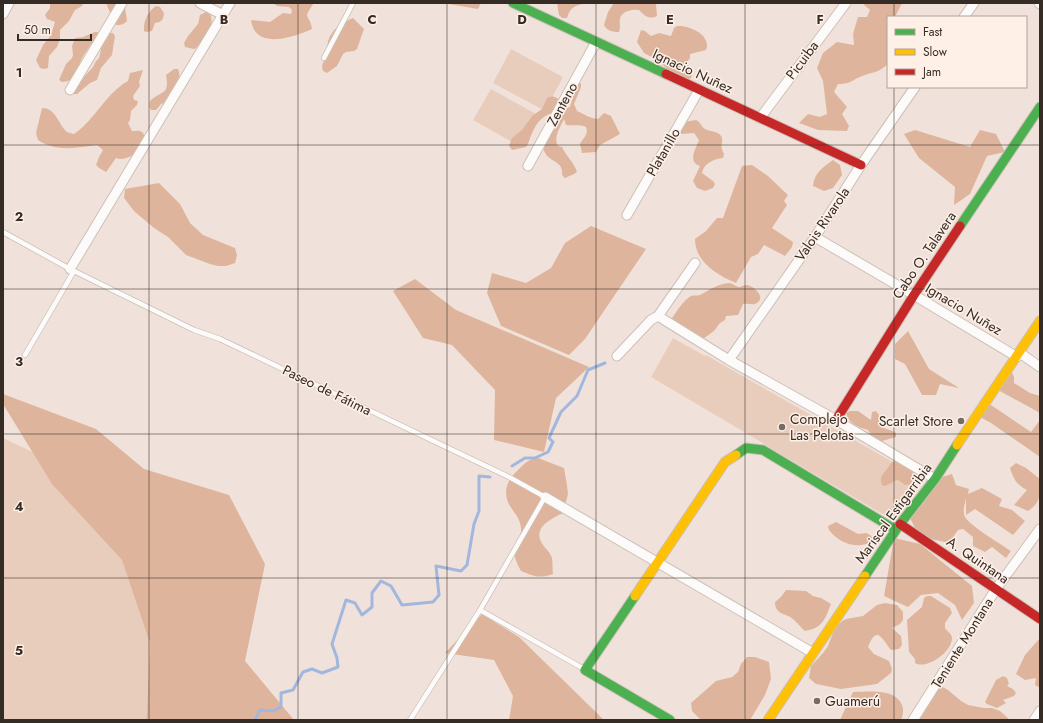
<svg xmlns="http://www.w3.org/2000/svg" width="1043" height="723" font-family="Jost,sans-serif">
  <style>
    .green { fill: #e9cdbc }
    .forest { fill: #deb59c }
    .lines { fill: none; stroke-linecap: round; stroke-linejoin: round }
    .stream { stroke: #a2b7dd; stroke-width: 3 }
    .lane-casing { stroke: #cbc0ba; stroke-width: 6 }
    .street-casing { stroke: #cbc0ba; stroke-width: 11 }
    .fast-casing { stroke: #cbc0ba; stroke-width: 11 }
    .slow-casing { stroke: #cbc0ba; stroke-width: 11 }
    .jam-casing { stroke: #cbc0ba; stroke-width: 11 }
    .lane { stroke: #fdfbf9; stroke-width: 4.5 }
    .street { stroke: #fdfbf9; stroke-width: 9 }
    .fast { stroke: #4caf50; stroke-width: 9 }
    .slow { stroke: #ffc107; stroke-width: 9 }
    .jam { stroke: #c62828; stroke-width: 9 }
    .grid { fill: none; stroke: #352c26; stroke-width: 1; stroke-opacity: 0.55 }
    .poi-dot { fill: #766c65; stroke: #fef0e7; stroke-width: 1.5 }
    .labels { text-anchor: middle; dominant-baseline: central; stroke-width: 3; stroke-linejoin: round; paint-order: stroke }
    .street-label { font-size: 14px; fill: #352c26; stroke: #fef0e7 }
    .poi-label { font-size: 14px; fill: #352c26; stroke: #fef0e7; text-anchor: start }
    .grid-label { font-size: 13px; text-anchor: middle; font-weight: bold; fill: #352c26; stroke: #fef0e7; stroke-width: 3; stroke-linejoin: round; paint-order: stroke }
  </style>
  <rect width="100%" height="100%" fill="#f0e2da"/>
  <!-- green -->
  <path class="green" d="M511,49L563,77L545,111L493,83Z
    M491,89L538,115L521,147L473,120Z
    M673,338L705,356L706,355L917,476L891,519L651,377Z
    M3,438L92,480L230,657L273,720H3Z"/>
  <!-- forest -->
  <path class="forest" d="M50,3H83L82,6L75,10L69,21L60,30V39L57,47L49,56L48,68L44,69L40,68L36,60L43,45L51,35L55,22L47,19L45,15L50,8Z
    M106,3H121L125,8L127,21C123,26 117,26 112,23L111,15Z
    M273,3H314C301,21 310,13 312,29C294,37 255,51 251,20L270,22L283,13L291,14L292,10L289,7L277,6Z
    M443,3H481L478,9Z
    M557,3H585C574,7 571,6 567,18H562L559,15Z
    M614,3H659L656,4L657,16C649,20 645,16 639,10C633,9 621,11 620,19C619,23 621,27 619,32C612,32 607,31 604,25L608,12Z
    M862,3H902L895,17H888V64C877,73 877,71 865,75C853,79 852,84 838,84L834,92L847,107L842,114L849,126L847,131L818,130L799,123L808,114L820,117L827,114L823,81L817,68L823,53L837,42L854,45L853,34L858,17H867L870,10Z
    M156,6L160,7L164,13C163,20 162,22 155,23L152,31L146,32L144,31C143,22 148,11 156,6Z
    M206,12L210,14C216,27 204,39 196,48L194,49L185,47L184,43L188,36L198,24L200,15Z
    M353,18L364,29L357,49L354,51L346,52L343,54L337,66L327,73L323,71C320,63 326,61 327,54C328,49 327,45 328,41C332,29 342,22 353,18Z
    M677,26C689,25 712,35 706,50L690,54V58L687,62L692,74L691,78L687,80L665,67L659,61L644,53L637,42L641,30L645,31L651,36L659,33L671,36L674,28Z
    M95,32L113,33L115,36L112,55L101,68L97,80L90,83L77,94H73V89L93,67L96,61L99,58L101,50L95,43L91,44C88,49 84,54 82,58C77,68 76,82 62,82L59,80L66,64L72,58L73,55L72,46L75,38L83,37Z
    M174,69H178C183,80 173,92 167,102L161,104L156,110H151L149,106L150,101C161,90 170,96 166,75Z
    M143,70L139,82L140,86L133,96L134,100L138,101L137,105L131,111L130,120L128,123L132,131C135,131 140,130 142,132C151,138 133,164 116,158L106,172L99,168L96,165L99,157L103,150L97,145C77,148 56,152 38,140L36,133L42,108C55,108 58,122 65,130C67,133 71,133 74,134C95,120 105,94 128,81L130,73Z
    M581,83V87L574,104L577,111C586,115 589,118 598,119L604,113L611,116L620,134L600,145L596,152L582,153L580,144C583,138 589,135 586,127C580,124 573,126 566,125L564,119C560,128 553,137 558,146L562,147C566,156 574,162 577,172L574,174L565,178L562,175C564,158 545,164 543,146L560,118L558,114L554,112C537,118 534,128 528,144L526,147L512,150L509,146L512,138L522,130L532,116L542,109L547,98C557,93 559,102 566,108L570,107L577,84Z
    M696,120C701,122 701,127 705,129C711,132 720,131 722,138C723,146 719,144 724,154L723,158C714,159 704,163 702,173L713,181L715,184L713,188L705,191L697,188L693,181L700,166C687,162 696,148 699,140L694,133L682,134L678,132L684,122Z
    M915,130L970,147L980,130L996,134L1005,152L987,156L970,194L954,205L955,187L919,158L904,134Z
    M833,160L840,165L842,175L833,188L824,191L813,186C814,173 823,167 833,160Z
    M752,165L768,176L788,195L784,201L787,205L772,228L793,242L792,247L785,256L764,245L758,254L751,257L736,283C717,275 695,262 695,239L706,231L717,218H723L742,166Z
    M159,183L180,204L190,223L203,235L235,248L237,255L235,263L226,266H218L210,264L186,255L168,237L154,228L134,211L124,198L125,189Z
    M591,226L646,249L585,339L569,355L501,326L487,293L492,273L526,283L551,268L565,243Z
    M415,279L456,310L589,367L556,398L544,452L494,440L495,390L452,345L423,338L393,291Z
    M730,283C733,284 737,287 739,287C741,287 744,285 746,285C754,285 768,299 755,304C751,305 747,303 743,304L738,315L726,316L725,320L720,323L714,331L700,341L673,332L670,321C676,313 682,301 691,296C694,295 697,296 700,295C712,289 716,284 730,283Z
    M908,331L929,369L959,388L940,384L936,395H922L905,364L895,359V344Z
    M1011,370L1014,377V383L1030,393L1040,396V413L998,390Z
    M3,394L96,429L144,469L229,495L265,564L245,661L294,720H146L147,715L150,643L122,560L52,484L3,404Z
    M988,403L1031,432L1040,420V457L991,423L980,417Z
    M850,411H858L871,420L872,412L876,411L879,415V424C885,430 890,429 896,433V437L882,441H874L868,430C858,427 849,424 846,413Z
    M538,458L564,468L567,485L568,494L563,513C551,519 531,528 543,545C546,549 550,552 552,558C553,563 552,569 553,574C539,579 534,576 521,571C517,564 512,553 515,545C517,539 522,535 521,528C520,518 515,514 510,506C502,493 507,480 517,471C524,464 528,459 538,458Z
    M899,459L919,473C918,480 912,485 905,485L898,480C892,481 889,486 883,486C878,479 882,475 887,469C891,463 892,461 899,459Z
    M1016,463L1026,468L1040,479C1040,493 1042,502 1028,511L1014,505L1027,490C1016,484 1014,480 1010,468Z
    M952,474L956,485L969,489L968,494L982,488L1002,499L999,506L1012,510L1025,521L1013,535L975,509L966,515V498C965,504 962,511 965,517C969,525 1002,545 1011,551L1006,558L992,547L985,552L973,546V537L963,529L958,530L949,543L931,539L917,532L910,518L942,477Z
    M836,522L858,534L866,533L870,535L873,538V542C856,549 840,544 829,530L828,526Z
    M894,538L920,544L972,586L974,603L962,620L955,605L938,593L921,595L908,607L884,596Z
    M786,590L806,591L813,596L821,598L831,604C825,619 823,628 805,631C801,628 798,623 793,619C786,613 775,615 775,602L781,597Z
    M927,596H931L950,608L952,613L945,623V628C947,631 952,634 952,638C952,652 927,670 915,663V659L909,652L907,620L922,607L924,598Z
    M885,603L897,605L903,612V620L900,624L892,628L901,636L902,645L899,649L891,650C882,639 877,624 868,647L874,654L889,661L892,669L891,673L877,684L841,689L816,684L809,678L811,666L823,653L828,646L834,630L842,621L846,619L863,616L877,605Z
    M482,614L519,637L604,720H509L513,696L494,660L445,653Z
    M1040,638V688L1035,685L1036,678L1025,680L1016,674L1025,655Z
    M747,657H755L769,662L771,679L765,695L750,720H701L692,711L691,703L716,681L732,677L738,672L741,664Z
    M1003,676L1007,678L1009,684L1007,686L1013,689L1016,693L1014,696L1003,700L1006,703L997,708L987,704L985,702L996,680Z
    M941,686L948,690L961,701L968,705L984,708H992L1000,711L1010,720H910L933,689Z
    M853,692C868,692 895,688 902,705C904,710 903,715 901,720H840Z"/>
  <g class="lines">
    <!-- stream -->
    <path class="stream" d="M512,466L525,458H535L548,452L553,442L549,438L561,412L577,396L588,370L605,363
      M255,720L260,710L273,711L281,707V693L293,690L303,672L312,669L322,673L338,667L337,658L332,644L346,600L355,603L362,615L372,607V593L381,581L391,586L402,605L433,602L439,595L436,566L461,571L467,565L474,524L479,511V476L490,477"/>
    <!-- lane casing -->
    <g class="lane-casing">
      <path id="lane" d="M324,58L353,3
        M3,232L70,269L194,330L220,339L509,477L545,497L480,610L410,720
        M25,355L74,271
        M480,610L584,669"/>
    </g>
    <!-- street casing -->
    <g class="street-casing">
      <path id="street" d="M200,3L223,15
        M1039,3L1040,4
        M3,14L9,3
        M964,17L974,3
        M70,90L122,3
        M760,118L846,3
        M528,166L596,42
        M627,215L699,90
        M815,237L914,295L1017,357
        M70,269L230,3
        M658,316L729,360L836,420L935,479
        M1020,353L1040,367
        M617,356L651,320L658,316L695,263
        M729,360L815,237L861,165L915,87
        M545,497L813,653
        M913,720L996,589L1040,529
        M1034,720L1040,711"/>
    </g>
    <!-- fast casing -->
    <g class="fast-casing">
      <path id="fast" d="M513,3L666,74
        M960,226L1040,107
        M736,455L746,448L763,450L896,530
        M865,576L900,524L935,479L957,445
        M635,596L585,670L670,720"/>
    </g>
    <!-- slow casing -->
    <g class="slow-casing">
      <path id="slow" d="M957,445L1040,321
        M635,596L725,462L736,455
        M768,720L865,576"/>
    </g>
    <!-- jam casing -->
    <g class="jam-casing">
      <path id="jam" d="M666,74L861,165
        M836,420L914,295L960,226
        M900,524L1040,619"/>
    </g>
    <!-- lane -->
    <use href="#lane" class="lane"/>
    <!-- street -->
    <use href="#street" class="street"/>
    <!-- fast -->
    <use href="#fast" class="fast"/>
    <!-- slow -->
    <use href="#slow" class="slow"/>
    <!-- jam -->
    <use href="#jam" class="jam"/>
  </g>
  <!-- grid -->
  <path class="grid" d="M149,3V720M298,3V720M447,3V720M596,3V720M745,3V720M894,3V17M894,87V720M3,145H1040M3,289H1040M3,434H1040M3,578H1040"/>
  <!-- markers -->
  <g class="poi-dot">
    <circle cx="961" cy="421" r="4"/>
    <circle cx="782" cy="427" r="4"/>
    <circle cx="817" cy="701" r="4"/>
  </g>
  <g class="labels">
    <!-- street labels -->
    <g class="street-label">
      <text transform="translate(802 60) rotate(-53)">Picuiba</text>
      <text transform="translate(693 71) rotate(25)">Ignacio Nuñez</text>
      <text transform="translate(562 104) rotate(-61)">Zenteno</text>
      <text transform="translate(663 152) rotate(-60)">Platanillo</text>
      <text transform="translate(822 224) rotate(-56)">Valois Rivarola</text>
      <text transform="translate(924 255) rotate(-56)">Cabo O. Talavera</text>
      <text transform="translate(964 309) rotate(31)">Ignacio Nuñez</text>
      <text transform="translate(327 390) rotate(26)">Paseo de Fátima</text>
      <text transform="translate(893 513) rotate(-54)">Mariscal Estigarribia</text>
      <text transform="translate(978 560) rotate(34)">A. Quintana</text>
      <text transform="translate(962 643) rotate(-58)">Teniente Montana</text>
    </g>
    <!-- poi labels -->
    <g class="poi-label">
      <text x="790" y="419">Complejo<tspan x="790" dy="16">Las Pelotas</tspan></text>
      <text x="953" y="421" text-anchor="end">Scarlet Store</text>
      <text x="825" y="701">Guamerú</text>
    </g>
  </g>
  <g class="grid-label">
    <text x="224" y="24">B</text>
    <text x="372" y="24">C</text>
    <text x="522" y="24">D</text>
    <text x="670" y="24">E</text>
    <text x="820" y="24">F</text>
    <text x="19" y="77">1</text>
    <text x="19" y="221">2</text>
    <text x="19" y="366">3</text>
    <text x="19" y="511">4</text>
    <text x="19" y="655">5</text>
  </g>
  <!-- border -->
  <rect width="1043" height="723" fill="none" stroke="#352c26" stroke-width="8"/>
  <!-- legend -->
  <rect x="887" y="16" width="140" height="72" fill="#fef0e7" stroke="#aea29a"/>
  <rect x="895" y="29" width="20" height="6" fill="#4caf50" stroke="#aea29a"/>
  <text x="923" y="36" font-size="12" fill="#352c26">Fast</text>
  <rect x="895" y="49" width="20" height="6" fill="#ffc107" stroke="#aea29a"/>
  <text x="923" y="56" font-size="12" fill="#352c26">Slow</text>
  <rect x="895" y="69" width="20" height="6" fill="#c62828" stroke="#aea29a"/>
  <text x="923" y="76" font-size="12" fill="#352c26">Jam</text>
  <!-- scale -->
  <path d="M18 34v6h73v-6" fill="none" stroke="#352c26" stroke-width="2"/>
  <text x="24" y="34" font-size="12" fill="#352c26" stroke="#fef0e7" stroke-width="3" paint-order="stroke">50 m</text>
</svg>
